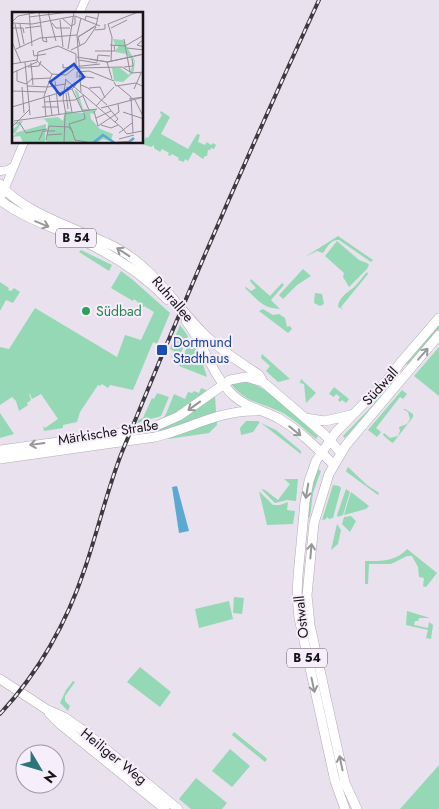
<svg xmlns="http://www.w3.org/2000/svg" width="439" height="809" font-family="Jost,sans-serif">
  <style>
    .green { fill: #95d8b5 }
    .water { fill: #5ba9d3 }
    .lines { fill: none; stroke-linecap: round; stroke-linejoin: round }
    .minor-casing { stroke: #b2aab6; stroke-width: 9 }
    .major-casing { stroke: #b2aab6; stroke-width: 10 }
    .minor { stroke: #fff; stroke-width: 8 }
    .major { stroke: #fff; stroke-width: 9 }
    .rail-casing { stroke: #3d393e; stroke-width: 4 }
    .rail { stroke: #f7eefb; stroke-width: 2; stroke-dasharray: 5.5; stroke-linecap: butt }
    .oneway { stroke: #979698 }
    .leisure-dot { fill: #2e9e5b; stroke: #f7eefb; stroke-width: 2 }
    .transit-dot { fill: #1a4fb4; stroke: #f7eefb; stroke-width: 2 }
    .labels { text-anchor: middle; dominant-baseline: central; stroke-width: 4; stroke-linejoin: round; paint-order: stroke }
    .shield { fill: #f7eefb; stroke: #5b565d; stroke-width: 1 }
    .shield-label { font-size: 12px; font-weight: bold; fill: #181519 }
    .street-label { font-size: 14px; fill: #181519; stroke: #f7eefb }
    .leisure-label { font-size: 14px; fill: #27864d; stroke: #f7eefb; text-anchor: start }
    .transit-label { font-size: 14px; fill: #164399; stroke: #f7eefb; text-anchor: start }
    .inset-river { fill: none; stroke: #5ba9d3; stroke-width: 2.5 }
    .inset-road { fill: none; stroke: #958f98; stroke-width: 1 }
    .view { fill: #1d4ed8; fill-opacity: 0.15; stroke: #1d4ed8; stroke-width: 2.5 }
    .inset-edge { fill: none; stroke: #181519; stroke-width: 2.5 }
  </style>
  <rect width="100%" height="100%" fill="#e9e1ed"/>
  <!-- green -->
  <path class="green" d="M161,111L170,117L161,134L163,135L188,149L197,134L200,135L198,142L205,145L207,142L211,145L213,143L216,145L214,149L211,148L210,150H208L207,156H205L203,159L193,152L188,161L185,159L184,162L178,160L179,158L172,154L170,156L168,155L169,153L162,149L160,152L154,148V145L151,147L142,144L146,137L148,138L162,115L160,113Z
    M338,236L373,260L371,262L339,240C331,239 327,247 323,253L317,251L305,257Z
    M337,241L359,260L367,263L369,265L367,269L349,287L343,277L344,273L325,256Z
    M81,250L112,265L109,271L79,252Z
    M303,269L311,276L297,285L283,299L279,295Z
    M121,271L133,280L170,313L157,344L153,342L133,390L110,385L108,388L102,384L100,386L98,385L80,412L77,422L63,425V428L44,431L43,426L45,428L58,419L41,394L32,399L30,394H29L31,400L27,403L28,405L19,411L16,401L12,397L0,405V347L9,349L35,308L117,357L125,335L141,340L154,312L144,306L138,315L136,314L138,302L134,299L133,301L111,288Z
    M367,272L368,274L341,307L343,309L338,307C339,298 345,294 353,288C358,284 362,277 367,272Z
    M251,279L270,296L282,283L284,285L271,300L280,309C262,308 258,300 245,288L246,287L251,291L256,288L250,281Z
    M0,282L9,288L8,290L11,291L14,288L20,292L13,303L6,300L0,311Z
    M315,293L322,294L324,304L320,306L314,303Z
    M263,309L273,315L279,314L285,318L287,327L290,326L292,329L288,333L259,311Z
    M180,325L188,336L178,360L171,357L174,351L170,349Z
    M439,325V329L408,365L406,364Z
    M190,340L200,355L207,377L179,366Z
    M439,347V396L414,376Z
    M262,354L290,379L278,382L266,371L270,366L261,358Z
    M395,377H398L345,438L343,436L370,408Z
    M301,379L316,393L306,403L304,384L300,383Z
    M240,381C265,381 299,420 318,436L316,439C305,430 294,419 281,412C262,403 246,403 231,384Z
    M334,387L349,399L346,403L342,400L340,402L338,400L340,397L336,394L334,397L329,394Z
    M201,388L208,391L189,406L162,420L166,414L174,394L185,399L188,392L192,393L194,391L199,393Z
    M402,390L407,394L403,399L400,397L376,428L381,432L377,437L368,430Z
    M157,393L169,397L161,416L137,423L138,420L143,418L152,398L154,399Z
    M215,394L216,412L173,428L131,438L132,434Z
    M403,409H405L413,414V417L393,443L391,442L383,435L384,433L390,438L398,436L400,431L399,427L407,424L410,419L408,412Z
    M0,413L14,434L0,438Z
    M217,420V425L209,433L168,439L170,437Z
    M246,421H257L260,422L253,432L241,435L240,428Z
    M261,423L276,430L301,451V454Z
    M348,467L367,485L379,493L378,495L348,473L346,471Z
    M318,469L321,471L313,493L310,517H308L311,487Z
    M284,479H298L296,501L287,500L275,503L261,489L265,490L278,500L290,484Z
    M333,485L339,486L341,488L333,518L329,519L327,517L326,519L322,520Z
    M346,489L350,492L343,515L338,517L337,515Z
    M259,491L273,505H280L288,502L287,510L295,511L293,524L267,525Z
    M351,492L369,506L366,509L344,515Z
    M351,516L356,521L350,532L342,524L344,517Z
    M337,524L341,530L338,544L331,550Z
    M407,549L437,573L426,587L423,586L424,578L419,577L418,567L412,556H407L391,564H369L368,584H365V561C381,561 395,562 407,549Z
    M234,597L244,598L242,614L233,613Z
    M229,601L233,619L199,628L195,609Z
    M407,611L430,618H419L418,621H415L414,625L428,628L429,622L433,625L431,639L426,638L428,630L406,625Z
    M140,667L171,692L160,707L127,682Z
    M73,681L75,682L65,696V701L70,706L68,711L60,703L66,690Z
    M234,732L265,757L267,759L265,762L232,735Z
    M230,749L250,766L232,787L212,771Z
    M439,765V809H400Z
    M196,778L227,803L222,809H191L179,799Z"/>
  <!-- water -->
  <path class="water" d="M177,486L189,531L179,533L172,487Z"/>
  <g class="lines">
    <!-- minor casing -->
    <g class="minor-casing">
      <path id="minor" d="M79,14L85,0
        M0,171L8,170L14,166
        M0,200L24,142"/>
    </g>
    <!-- major casing -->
    <g class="major-casing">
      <path id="major" d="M0,184C22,213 81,230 113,246C153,266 174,304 204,334C220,350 240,362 259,375L263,382L325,435L341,453
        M0,200C22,217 47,225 72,236C109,252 140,271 168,300
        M186,321C204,344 212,376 234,396C247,408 263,410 278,418C299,430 317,448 334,465
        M305,418L325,421L351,415
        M0,450L109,435L154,427L179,416L230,380L246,377L263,382
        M0,459L155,437C189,429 220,410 256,411
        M0,679L46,709L64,717L84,731L178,809
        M49,713L60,724L165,809
        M345,809L335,781L299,618L297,597L298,576L305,502L309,481L316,461L336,432L389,378L401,362L439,318
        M357,809L345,783L310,625L307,595L314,523L329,474L346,445L439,335"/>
    </g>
    <!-- minor -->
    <use href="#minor" class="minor"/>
    <!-- major -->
    <use href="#major" class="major"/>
    <!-- rail casing -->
    <g class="rail-casing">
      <path id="rail" d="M0,714C39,672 67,622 85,568C98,530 107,490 122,452C184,300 250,149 319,0"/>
    </g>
    <!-- rail -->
    <use href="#rail" class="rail"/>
  </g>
  <!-- one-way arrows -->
  <defs><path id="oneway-shaft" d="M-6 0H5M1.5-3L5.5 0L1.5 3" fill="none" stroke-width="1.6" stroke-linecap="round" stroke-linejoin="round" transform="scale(1.25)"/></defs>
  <g class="oneway">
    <use href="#oneway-shaft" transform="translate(42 224) rotate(22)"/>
    <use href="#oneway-shaft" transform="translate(123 252) rotate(-147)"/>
    <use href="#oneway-shaft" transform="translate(423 354) rotate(-49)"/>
    <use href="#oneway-shaft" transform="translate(194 406) rotate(144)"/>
    <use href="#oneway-shaft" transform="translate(295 431) rotate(39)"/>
    <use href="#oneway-shaft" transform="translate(37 444) rotate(172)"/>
    <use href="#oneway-shaft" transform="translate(307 491) rotate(100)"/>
    <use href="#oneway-shaft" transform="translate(311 551) rotate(-85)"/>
    <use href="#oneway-shaft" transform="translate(313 685) rotate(78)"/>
    <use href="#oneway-shaft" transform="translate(341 763) rotate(-102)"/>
  </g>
  <!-- markers -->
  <circle class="leisure-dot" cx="86" cy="311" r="5"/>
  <rect class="transit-dot" x="156" y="344" width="12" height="12" rx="2.5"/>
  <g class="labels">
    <!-- shield labels -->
    <g class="shield">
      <rect x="56" y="228.5" width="40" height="19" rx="4"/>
      <rect x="287" y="648.5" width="40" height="19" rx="4"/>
    </g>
    <g class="shield-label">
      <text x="76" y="238">B 54</text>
      <text x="307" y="658">B 54</text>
    </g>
    <!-- street labels -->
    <g class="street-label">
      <text transform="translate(173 299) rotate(49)">Ruhrallee</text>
      <text transform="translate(380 386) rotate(-48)">Südwall</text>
      <text transform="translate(108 432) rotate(-9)">Märkische Straße</text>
      <text transform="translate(301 617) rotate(-96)">Ostwall</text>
      <text transform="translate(114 756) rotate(39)">Heiliger Weg</text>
    </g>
    <!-- leisure labels -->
    <g class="leisure-label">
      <text x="96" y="311">Südbad</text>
    </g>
    <!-- transit labels -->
    <g class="transit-label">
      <text x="173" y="342">Dortmund<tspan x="173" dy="16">Stadthaus</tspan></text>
    </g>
  </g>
  <!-- overview -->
  <g transform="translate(12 12)">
    <rect width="131" height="131" fill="#e9e1ed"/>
    <path d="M101,27L111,28L123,49L122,57L121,61L111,70L102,69L100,56H108L117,63L122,49L114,42L103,40L107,33H103ZM62,77L66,80L71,97H85L82,102L78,101L79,107L88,117L101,122L99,128L104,131L91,127L85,131H34L36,111L32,107L19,108L46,105L51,109L53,99L71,101ZM11,109L3,121L34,112L33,131H11L8,124L0,125L4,122L0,120V118L6,113L0,111Z" fill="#95d8b5"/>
    <path class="inset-river" d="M81,131L91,123L103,131M105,131L117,130L122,126"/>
    <path class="inset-road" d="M17,0L20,34M27,0L31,29L35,30L34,26M36,0L44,29M17,5L57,0M50,6L59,14L63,12V5M48,8L51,35M73,8L74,4L86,7M0,10L6,4L27,0M0,11L20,12L63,4L88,14M40,11L44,16H58M3,12L8,35M8,12L12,32M96,12L100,25L99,50M96,12L126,0M0,16H11L12,21M13,16L29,14M99,16L115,8M83,18L93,17V12M65,23L69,6M66,25L83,14M112,27L118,60M132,27L125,33L132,35M0,30L9,51M98,33L113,34L132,23M46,34L64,42V55L54,63L40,62L25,49L26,40ZM68,34L66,25L84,14L87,0M115,36L132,38M4,37L28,26L65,23L69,80M56,37L62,0M21,38L22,44L34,42M59,38L73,31L84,15M83,39H103L102,33M65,45L95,50L132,42M78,47L96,50L132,42M67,48L85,51M13,50L18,103M85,50L86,43L98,44M95,50L100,67M19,51L21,73M0,52L25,48M51,52V56L88,52M16,55L27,54L29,49M112,55L121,54L120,47M68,56L110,55L120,61L132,60M5,58V69L14,72L21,66M0,61L25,50M66,64L82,66M65,66V60L77,59L102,69M19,67L39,66M53,67L110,116M43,69L47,103M102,70L104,74L124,71L132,75M69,73L76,76L95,93M15,74L36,75L53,72M106,74L119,85M10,75L12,101M55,75L60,100M77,76L88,75L93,86M60,77L71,100M122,77L129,61M0,79L34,80M54,81L56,97M37,83L40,103M71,84L77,98M119,85L121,121M117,87L132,85M123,88L132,106M33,90L63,88L72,83M84,94L102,75M0,95L60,77L64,73M30,95H47M96,95L106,107L103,110M89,96L132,85M82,99L86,114L107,100L106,92M111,100L132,107M54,103L51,86L54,67M34,105L32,84L40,62M84,106L99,99M2,109L85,97M7,110L14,121L35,117M89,113L99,116L106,113M0,115L18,97M110,116L115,122L130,119M60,119L63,128L75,130M61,121L57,112L73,107L72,101M107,121L120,111M35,123L50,122M107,127L122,123M27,128L31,119H43M34,128L37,114L57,115L59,118M52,131L53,103"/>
    <path class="view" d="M62,52L72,65L48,83L38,70Z"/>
    <rect width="131" height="131" class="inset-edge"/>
  </g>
  <!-- north arrow -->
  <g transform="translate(40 769) rotate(128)"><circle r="24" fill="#f7eefb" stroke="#9e97a1"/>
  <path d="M0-4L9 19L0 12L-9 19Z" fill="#2c7679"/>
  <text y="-8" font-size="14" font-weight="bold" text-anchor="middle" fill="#181519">N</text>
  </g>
</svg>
